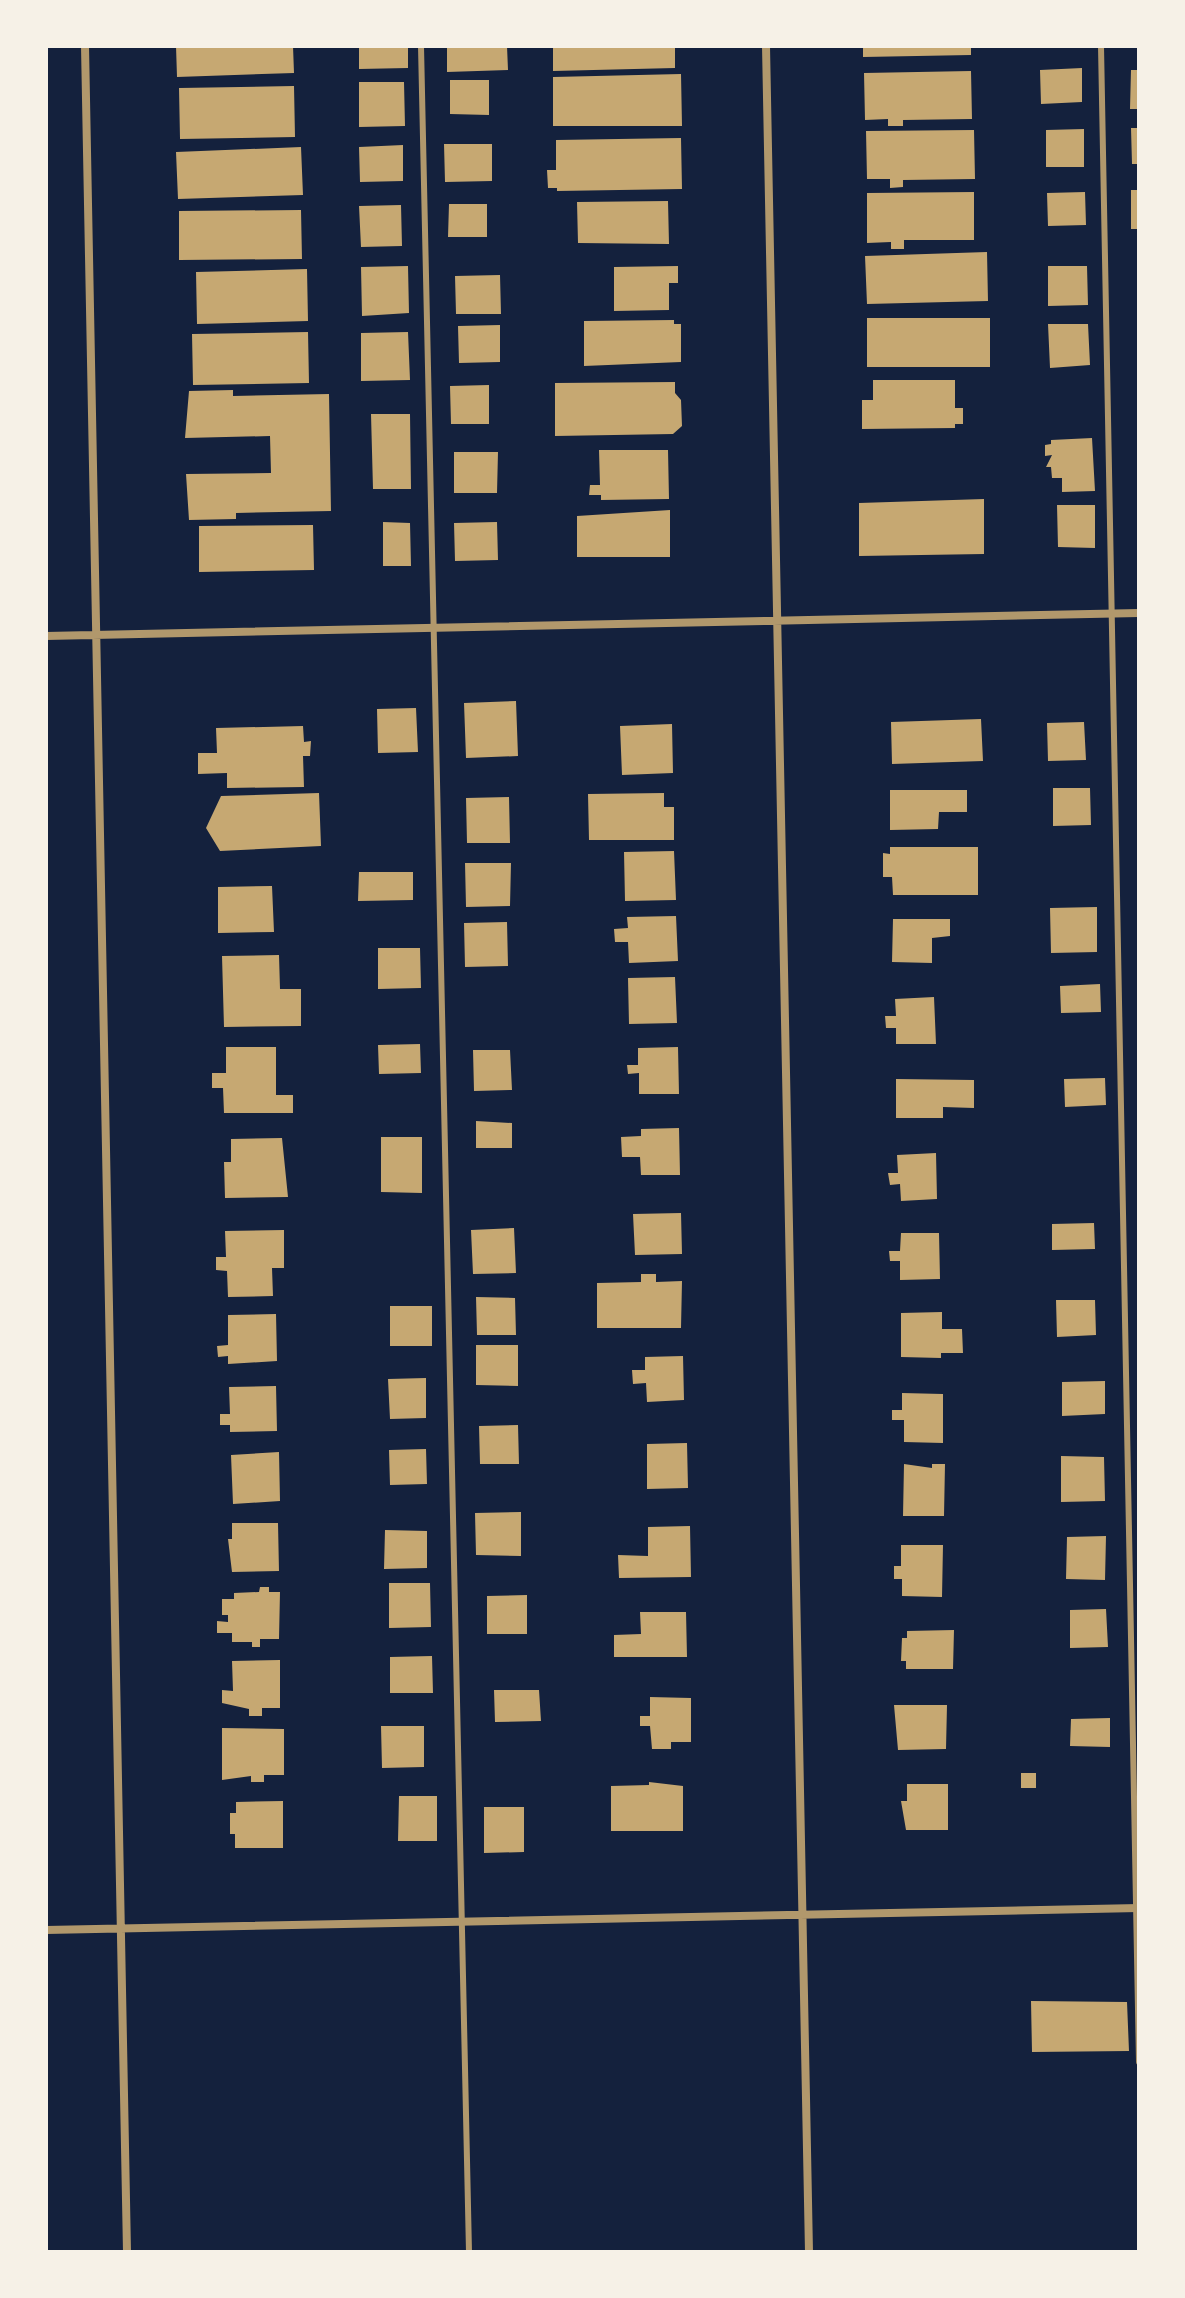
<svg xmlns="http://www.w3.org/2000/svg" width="1185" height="2298" font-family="'Noto Sans',sans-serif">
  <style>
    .building { fill: #c6a872 }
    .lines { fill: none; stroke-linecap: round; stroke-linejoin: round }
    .service { stroke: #b1986c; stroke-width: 6 }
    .minor { stroke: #b1986c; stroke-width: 8 }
  </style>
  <rect width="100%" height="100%" fill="#14213d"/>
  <!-- building -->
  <path class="building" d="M176,46H293L294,73L177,77Z
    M359,46H408V68L359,69Z
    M447,46H507L508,70L447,72Z
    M553,46H675V68L553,71Z
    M863,46H971V55L863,57Z
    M1082,68V102L1041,104L1040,70Z
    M1131,70H1139V109H1130Z
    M971,71L972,119L903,120V126H888V119L865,120L864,73Z
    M681,74L682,126H553V77Z
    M450,80H489V115L450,114Z
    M359,82H404L405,126L359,127Z
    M294,86L295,137L180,139L179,88Z
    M1131,128H1139V164H1132Z
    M1084,129V167H1046V130Z
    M974,130L975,179L903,180V187L890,188V179H867L866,131Z
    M681,138L682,189L557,191V188H548L547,170H556V140Z
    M444,144H492V181L445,182Z
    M403,145V181L360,182L359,147Z
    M301,147L303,195L178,199L176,152Z
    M1131,190H1139V229H1131Z
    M974,192V240H904V249H891V242L867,243V193Z
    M1085,192L1086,225L1048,226L1047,193Z
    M668,201L669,244L578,243L577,202Z
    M449,204H487V237H448Z
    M401,205L402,246L361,247L359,206Z
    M301,210L302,259L179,260V211Z
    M987,252L988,301L867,304L865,256Z
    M408,266L409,313L362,316L361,267Z
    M678,266V283H669V310L614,311V267Z
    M1048,266H1087L1088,305L1048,306Z
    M307,269L308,321L197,324L196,272Z
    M500,275L501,314H456L455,276Z
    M867,318H990V367H867Z
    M674,320V324H681V362L584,366V321Z
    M1048,324H1088L1090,365L1050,368Z
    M500,325V362L459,363L458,326Z
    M308,332L309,383L193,385L192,334Z
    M408,332L410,380L361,381V333Z
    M873,380H955V408H963V424H955V428L862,429V400H873Z
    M675,382V393L681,400L682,426L673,434L555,436V383Z
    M489,385V424H451L450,386Z
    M233,390V396L329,394L331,511L236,513V519L189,520L186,474L271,473L270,436L185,438L189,391Z
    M371,414H410L411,489H373Z
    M1092,438L1095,491L1062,492V478H1052L1051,467H1046L1052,455L1045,456V445L1051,444V440Z
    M599,450H668L669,499L601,500V495H589L590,485H600Z
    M454,452H498L497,493H454Z
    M984,499V554L859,556V503Z
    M1057,505H1095V548L1058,547Z
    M670,510V557H577V516Z
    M383,522L410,523L411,566H383Z
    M497,522L498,560L455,561L454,523Z
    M313,525L314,570L199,572V526Z
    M516,701L518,756L466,758L464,703Z
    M416,708L418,752L378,753L377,709Z
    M981,719L983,761L892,764L891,722Z
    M1084,722L1086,760L1048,761L1047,723Z
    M672,724L673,773L622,775L620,726Z
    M303,726L304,742L311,741L310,756H303L304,787L227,788V773L198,774V753H217L216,728Z
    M1053,788H1090L1091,825L1053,826Z
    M890,790H967V812H939L938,829L890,830Z
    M319,793L321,846L220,851L206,828L221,796Z
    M664,793V807H674V840H589L588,794Z
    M509,797L510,843H467L466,798Z
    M890,847H978V895H893L892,877H883V853L890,854Z
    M674,851L676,900L625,901L624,852Z
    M465,863H511L510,906L466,907Z
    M359,872H413V900L358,901Z
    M272,886L274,932L218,933V887Z
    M1097,907V952L1051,953L1050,908Z
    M676,916L678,961L629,963L628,942H615L614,929L628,928L627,917Z
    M893,919H950V936L932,938V963L892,962Z
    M507,922L508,966L465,967L464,923Z
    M378,948H420L421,988L378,989Z
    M279,955L280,989H301V1026L224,1027L222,956Z
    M675,977L677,1023L629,1024L628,978Z
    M1100,984L1101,1012L1061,1013L1060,986Z
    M934,997L936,1044H896V1028H886L885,1016H896L895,999Z
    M420,1044L421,1073L379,1074L378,1045Z
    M226,1047H276V1095H293V1113H224L223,1088H212V1073H226Z
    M678,1047L679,1094H639V1073L628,1074L627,1065H638V1048Z
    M473,1050H510L512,1090L474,1091Z
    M1105,1078L1106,1105L1065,1107L1064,1079Z
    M896,1079L974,1080V1108L943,1107V1118H896Z
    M476,1121L512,1123V1148H476Z
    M679,1128L680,1175H641L640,1157H622L621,1137L641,1136V1129Z
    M381,1137H422V1193L381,1192Z
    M282,1138L288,1197L225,1198L224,1162H231V1139Z
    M936,1153L937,1199L901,1201L900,1184L890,1185L888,1173H898L897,1155Z
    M681,1213L682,1254L635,1255L633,1214Z
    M1094,1223L1095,1249L1052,1250V1224Z
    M514,1228L516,1273L473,1274L471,1230Z
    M284,1230V1268H272L273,1296L228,1297L227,1271L216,1270V1257H226L225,1231Z
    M901,1233H939L940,1279L900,1280V1261H890L889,1251H900Z
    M641,1274H656V1282L682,1281L681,1328H597V1283L641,1282Z
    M476,1297L515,1298L516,1335H477Z
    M1056,1300H1095L1096,1335L1057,1337Z
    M390,1306H432V1346H390Z
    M942,1312V1329H962L963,1353H941V1358L901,1357V1313Z
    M276,1314L277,1361L228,1364V1356L218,1357L217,1346L228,1345V1315Z
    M476,1345H518V1386L476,1385Z
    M683,1356L684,1400L647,1402L646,1383L633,1384L632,1370H645V1357Z
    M426,1378V1418L390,1419L388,1379Z
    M1105,1381V1414L1062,1416V1382Z
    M276,1386L277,1431L230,1432V1425H220V1414H230L229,1387Z
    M902,1393L943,1394V1443L904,1442V1420H892V1410H902Z
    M518,1425L519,1464H480L479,1426Z
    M687,1443L688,1488L647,1489V1444Z
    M426,1449L427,1484L390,1485L389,1450Z
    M279,1452L280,1501L233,1504L231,1455Z
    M1061,1456L1104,1457L1105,1501L1061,1502Z
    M904,1464L932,1468V1464H945L944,1516H903Z
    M521,1512V1556L476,1555L475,1513Z
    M232,1523H278L279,1571L232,1572L228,1539H232Z
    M690,1526L691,1577L619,1578L618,1555L648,1556V1527Z
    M385,1530L427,1531V1568L384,1569Z
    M1106,1536L1105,1580L1066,1579L1067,1537Z
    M901,1545H943L942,1597L902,1596V1579H894V1566H901Z
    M389,1583H430L431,1627L389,1628Z
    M260,1587H269V1592H280L279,1639H260V1647H252V1642H232V1633H217V1621L228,1622V1615H222V1599H234V1593L259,1592Z
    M527,1595V1634H487V1596Z
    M1106,1609L1108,1647L1070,1648V1610Z
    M640,1612H686L687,1657H614V1635L641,1634Z
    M954,1630L953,1669H906V1661H901L902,1638H907V1631Z
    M432,1656L433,1693H390V1657Z
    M280,1660V1708H262V1716H249V1709L222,1703V1690L233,1691L232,1661Z
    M494,1690H539L541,1721L495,1722Z
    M650,1697L691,1698V1742H671V1749H652L650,1726H640V1716H650Z
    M894,1705H947L946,1749L898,1750Z
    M1110,1718V1747L1070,1746L1071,1719Z
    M381,1726H424V1767L382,1768Z
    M222,1728L284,1729V1775H264V1782H251V1776L222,1780Z
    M1021,1773H1036V1788H1021Z
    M649,1782L683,1786V1831H611V1786L649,1785Z
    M907,1784H948V1830H906L901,1801H907Z
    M399,1796H437V1841H398Z
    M283,1801V1848H235V1834H230V1813H236V1802Z
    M484,1807H524V1852L484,1853Z
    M1031,2001L1127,2002L1129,2051L1032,2052Z"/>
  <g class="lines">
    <!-- service -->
    <path class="service" d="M421,46L469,2252
      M1101,46L1139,2062"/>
    <!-- minor -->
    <path class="minor" d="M85,46L127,2252
      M766,46L809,2252
      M46,636L1139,613
      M46,1930L1139,1908"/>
  </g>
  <!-- border -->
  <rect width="1185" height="2298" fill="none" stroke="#f6f1e7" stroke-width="96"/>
</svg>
